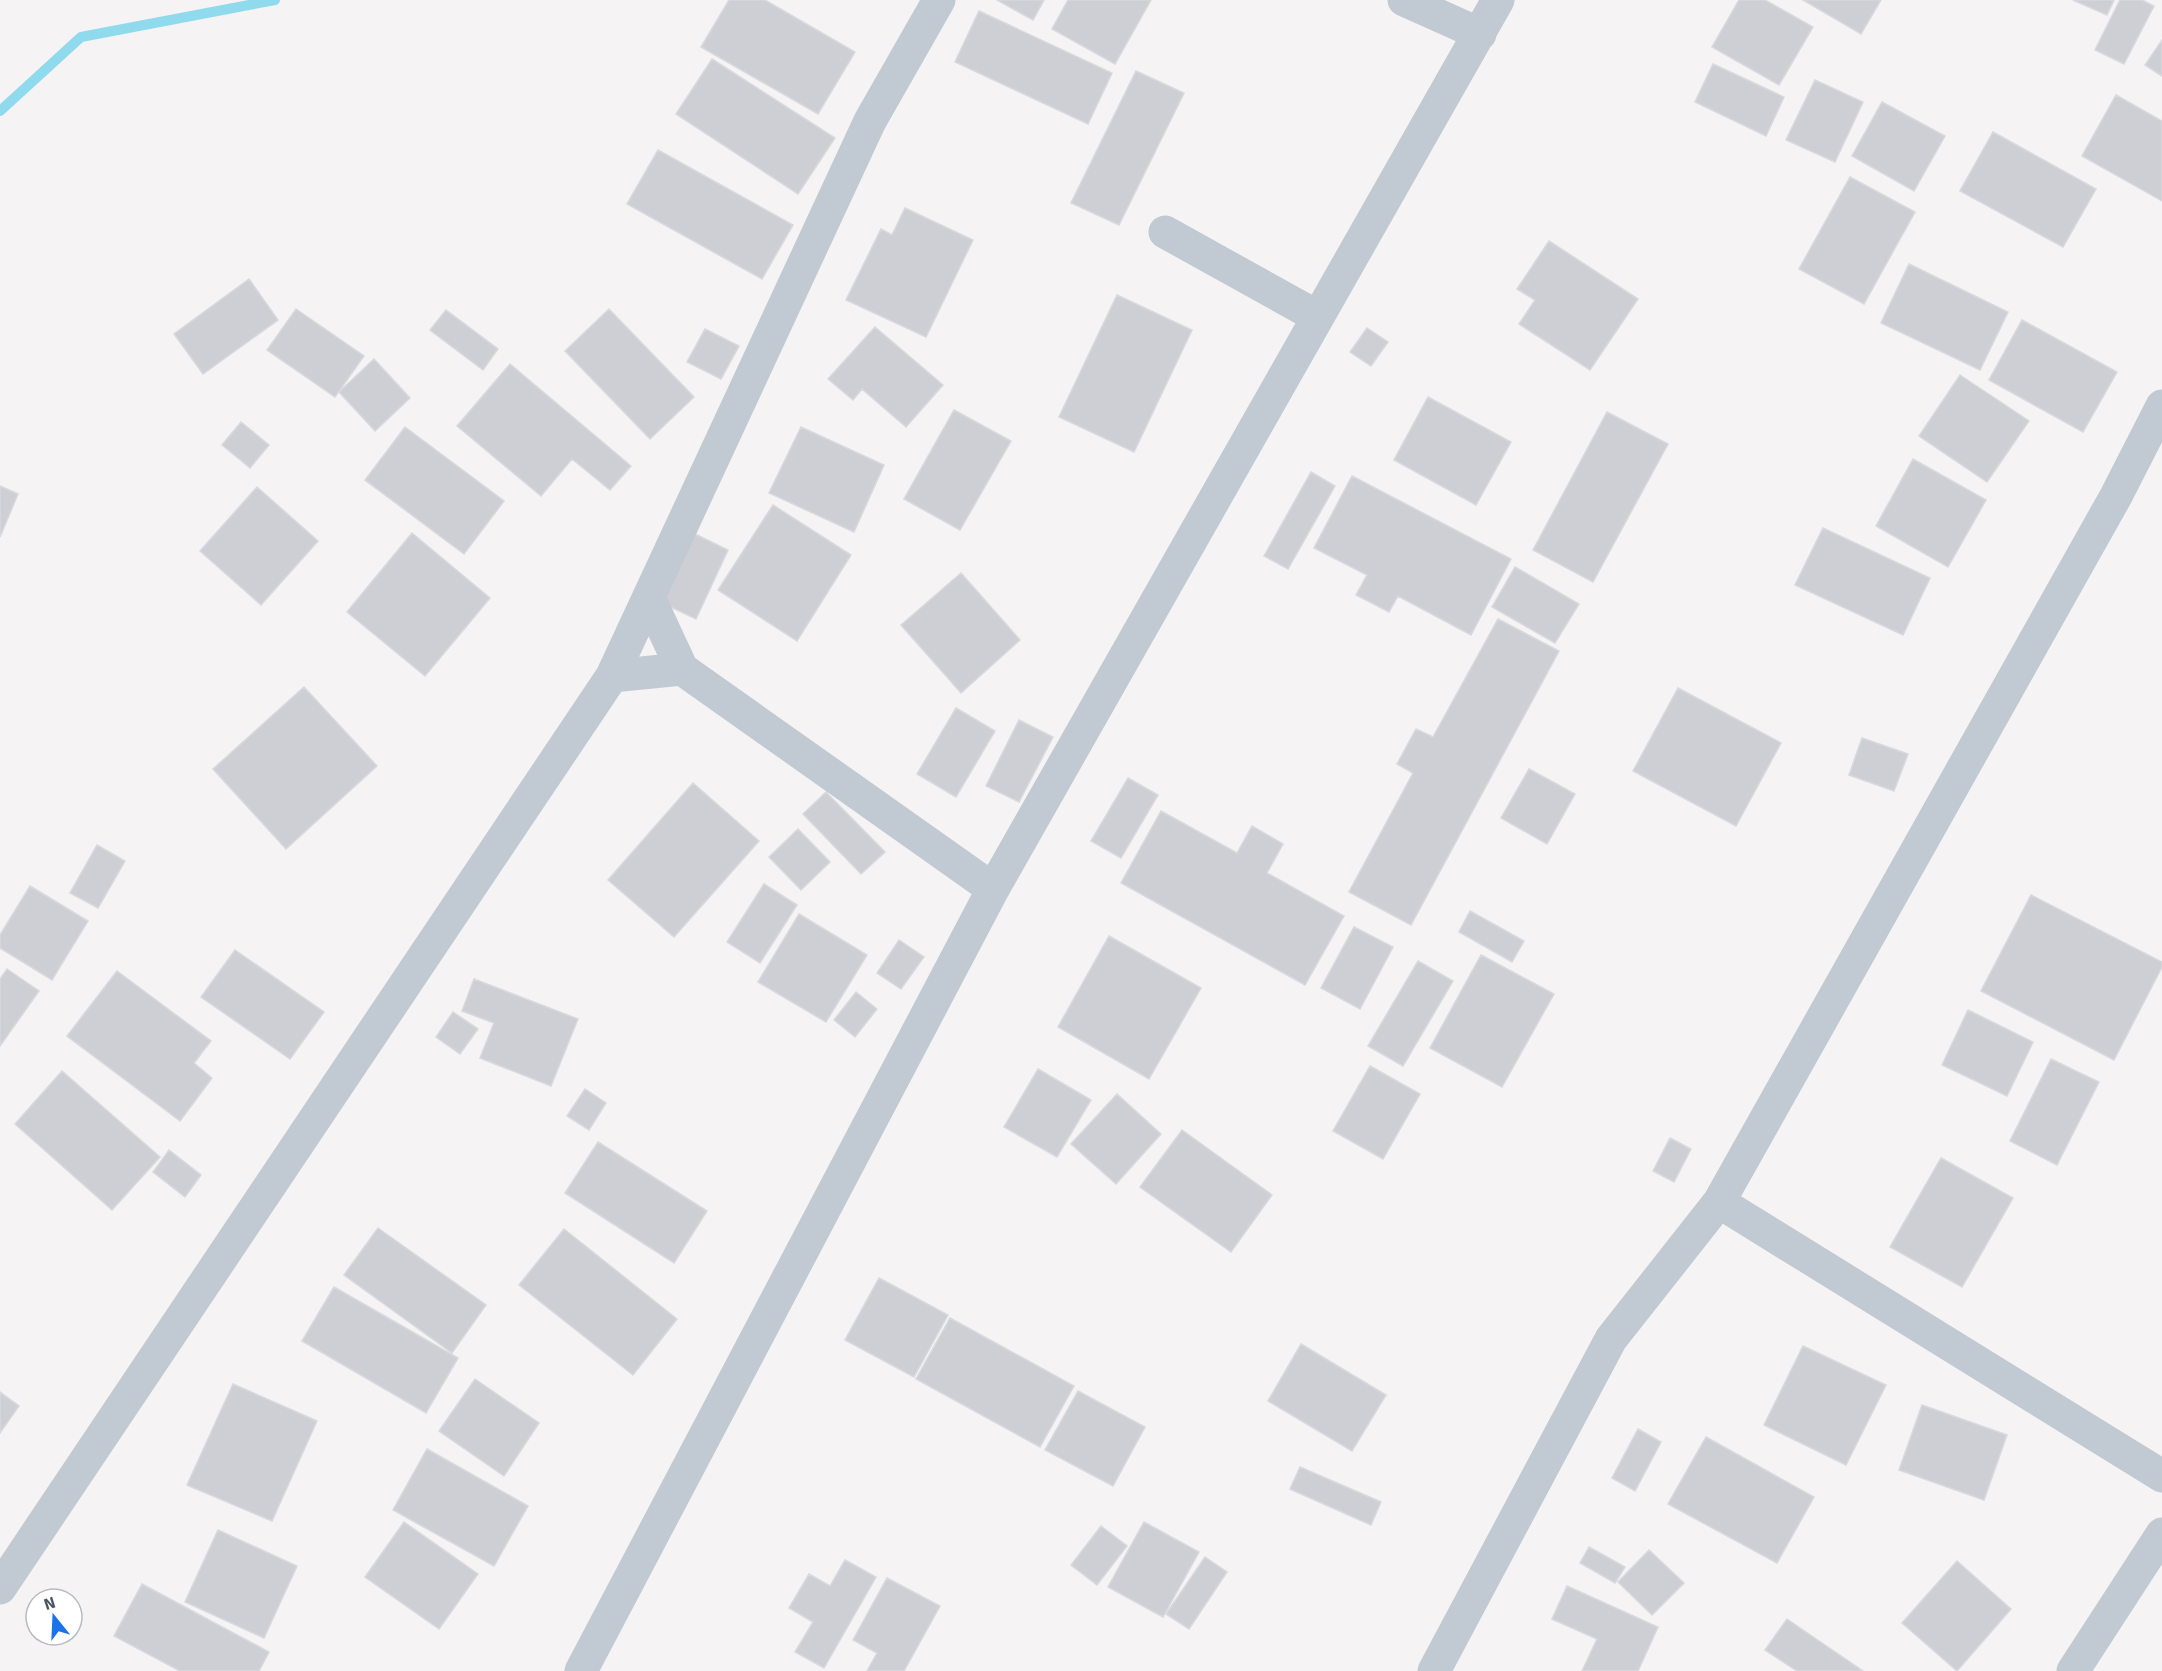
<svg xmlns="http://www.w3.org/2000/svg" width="2162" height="1671" font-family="Signika,sans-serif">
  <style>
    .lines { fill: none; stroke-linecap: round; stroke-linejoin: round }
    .stream { stroke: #90daee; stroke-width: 10 }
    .building { fill: #cdcfd5; stroke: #d7d9de; stroke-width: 1.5 }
    .minor { stroke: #c1cad2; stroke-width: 33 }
  </style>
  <rect width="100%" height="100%" fill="#f5f3f3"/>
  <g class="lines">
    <!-- stream -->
    <path class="stream" d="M0,111L81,37L275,0"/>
  </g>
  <!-- building -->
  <path class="building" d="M729,0H765L855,52L818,114L701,47Z
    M997,0H1044L1033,20Z
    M1068,0H1151L1115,64L1052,29Z
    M1739,0H1765L1813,27L1779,85L1712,47Z
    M1803,0H1881L1861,34Z
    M2073,0H2114L2107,15Z
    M2120,0H2142L2154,6L2124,64L2095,50Z
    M979,11L1112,73L1088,124L955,62Z
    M2162,40V76L2145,65Z
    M712,59L835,138L798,194L676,114Z
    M1713,64L1784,97L1766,136L1695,102Z
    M1136,71L1184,93L1119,225L1071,203Z
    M1815,80L1863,102L1835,162L1786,140Z
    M2116,95L2162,121V201L2082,156Z
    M1882,102L1945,136L1914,191L1852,156Z
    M1993,132L2096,189L2063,247L1960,191Z
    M658,150L793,225L762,279L627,204Z
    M1850,177L1915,212L1864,304L1799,269Z
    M905,208L973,240L926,337L846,300L881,229L892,235Z
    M1549,241L1638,299L1590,370L1519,324L1535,300L1517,289Z
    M1909,264L2008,312L1980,370L1881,323Z
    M249,279L278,320L203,374L174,334Z
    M1117,295L1192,330L1134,452L1059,417Z
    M296,309L364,356L335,397L267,350Z
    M609,309L694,397L650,439L565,351Z
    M446,310L498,349L483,370L430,330Z
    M2022,320L2117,372L2083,432L1989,380Z
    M875,327L943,385L906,427L862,389L853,400L828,379Z
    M1367,328L1388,342L1371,366L1350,352Z
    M705,329L739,346L721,379L687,362Z
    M374,359L410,398L375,431L339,392Z
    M510,364L631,466L610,490L572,459L541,496L457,426Z
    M1960,375L2029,421L1987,482L1919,436Z
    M1428,397L1511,442L1476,505L1394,460Z
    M954,410L1011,441L960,530L904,499Z
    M1607,412L1668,444L1593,582L1533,550Z
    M241,422L269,445L250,468L222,445Z
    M405,427L504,501L464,554L365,480Z
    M801,427L884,465L854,532L769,493Z
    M1913,459L1986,500L1948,567L1876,526Z
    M1311,472L1335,486L1288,569L1264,556Z
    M1352,476L1511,559L1471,635L1398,596L1389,612L1356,595L1367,575L1314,548Z
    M0,486L18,494L0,537Z
    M257,487L318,541L261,605L200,551Z
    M773,505L851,555L797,641L718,590Z
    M1823,528L1930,578L1903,635L1795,585Z
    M412,533L490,598L425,676L347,612Z
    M695,534L728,550L696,619L662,603Z
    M1515,567L1579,604L1555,643L1492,607Z
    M961,573L1020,640L961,693L901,625Z
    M1498,619L1559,651L1411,925L1349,892L1413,773L1397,764L1416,729L1433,737Z
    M304,687L377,766L286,849L213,769Z
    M1678,688L1781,743L1736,826L1633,771Z
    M956,708L995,731L956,797L917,774Z
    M1019,720L1053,737L1019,802L986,786Z
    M1862,738L1908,754L1894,791L1849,775Z
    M1529,769L1575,794L1547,844L1501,818Z
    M1128,778L1158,795L1121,858L1091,841Z
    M693,783L759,841L674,937L608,880Z
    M826,792L885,852L861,874L803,814Z
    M1161,811L1237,853L1252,826L1283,844L1267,873L1344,916L1305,985L1121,883Z
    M798,829L830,862L801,890L769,857Z
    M97,845L125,861L98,908L70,893Z
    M764,884L797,905L760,963L727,942Z
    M30,886L88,921L52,980L0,948V935Z
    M2031,895L2162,962V967L2114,1060L1981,991Z
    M1470,911L1524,941L1512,962L1459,932Z
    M799,914L867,955L826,1022L758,982Z
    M1354,927L1393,947L1360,1009L1321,988Z
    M1109,936L1201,988L1149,1079L1058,1027Z
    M899,940L924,957L901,989L877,973Z
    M235,950L324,1012L290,1059L201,997Z
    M1481,955L1554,994L1502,1087L1430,1048Z
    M1418,961L1453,981L1403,1066L1368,1046Z
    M7,969L39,991L0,1046V979Z
    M117,971L211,1041L194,1063L212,1078L180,1121L67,1036Z
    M474,979L578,1019L551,1086L480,1058L494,1023L462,1011Z
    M856,992L877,1009L855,1037L834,1020Z
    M1968,1010L2033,1042L2007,1096L1942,1065Z
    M453,1012L478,1029L460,1054L436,1037Z
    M2051,1059L2099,1082L2057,1165L2010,1141Z
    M1370,1066L1420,1094L1383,1159L1333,1131Z
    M1038,1069L1091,1100L1057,1157L1004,1127Z
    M62,1071L160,1157L112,1210L15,1124Z
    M585,1089L606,1103L589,1130L567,1116Z
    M1117,1094L1161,1134L1116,1184L1071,1144Z
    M1182,1130L1272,1195L1231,1252L1140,1187Z
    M1670,1138L1691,1149L1674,1182L1653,1171Z
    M598,1142L707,1211L674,1263L565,1193Z
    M169,1150L201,1175L185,1197L153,1172Z
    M1941,1158L2013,1198L1962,1287L1890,1247Z
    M378,1228L486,1305L452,1353L344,1275Z
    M564,1229L677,1319L633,1375L519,1285Z
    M879,1278L948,1315L914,1377L845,1340Z
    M334,1287L458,1358L426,1413L302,1341Z
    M950,1318L1074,1386L1040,1447L916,1379Z
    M1301,1344L1386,1395L1352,1451L1268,1401Z
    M1803,1346L1886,1385L1846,1465L1764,1425Z
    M475,1379L539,1423L504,1476L439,1431Z
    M233,1384L317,1421L272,1521L187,1485Z
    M1078,1391L1145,1427L1113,1486L1045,1450Z
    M0,1392L19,1406L0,1433Z
    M1922,1405L2007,1435L1984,1500L1899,1470Z
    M1638,1429L1661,1442L1635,1491L1612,1478Z
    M1706,1437L1814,1497L1777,1563L1668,1504Z
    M427,1449L528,1506L494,1566L393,1510Z
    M1300,1467L1381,1502L1371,1525L1290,1489Z
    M404,1522L478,1574L439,1629L365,1577Z
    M1144,1522L1199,1552L1163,1617L1108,1587Z
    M1101,1526L1127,1546L1097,1585L1071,1565Z
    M218,1530L297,1566L264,1638L185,1602Z
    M1589,1547L1625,1567L1615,1583L1580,1563Z
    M1649,1550L1684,1583L1652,1615L1618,1582Z
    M1205,1557L1227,1572L1189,1629L1166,1614Z
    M845,1560L876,1577L824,1668L795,1652L813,1622L789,1608L809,1574L830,1586Z
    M1957,1561L2011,1609L1957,1671L1902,1623Z
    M887,1578L940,1606L904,1671H867L877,1653L853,1640Z
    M142,1584L269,1652L259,1671H180L114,1636Z
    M1567,1586L1658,1627L1638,1671H1582L1597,1639L1552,1619Z
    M1787,1619L1863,1671H1797L1765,1650Z"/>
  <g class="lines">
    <!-- minor -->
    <path class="minor" d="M1404,0L1480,34
      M1165,232L1318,317
      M649,598L682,669L993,889
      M612,676L682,669
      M1719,1202L2162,1476
      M0,1588L612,676L870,121L939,0
      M581,1671L993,889L1498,0
      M1434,1671L1611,1339L1719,1202L2116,496L2162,406
      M2073,1671L2162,1534"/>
  </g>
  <!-- north arrow -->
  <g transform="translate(54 1617) rotate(342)"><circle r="28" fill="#ffffff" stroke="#b7bbc0" stroke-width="1.5"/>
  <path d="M0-4.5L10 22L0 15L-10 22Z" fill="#1a73e8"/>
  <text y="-9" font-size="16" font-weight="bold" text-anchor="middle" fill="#4a5661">N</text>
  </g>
</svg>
